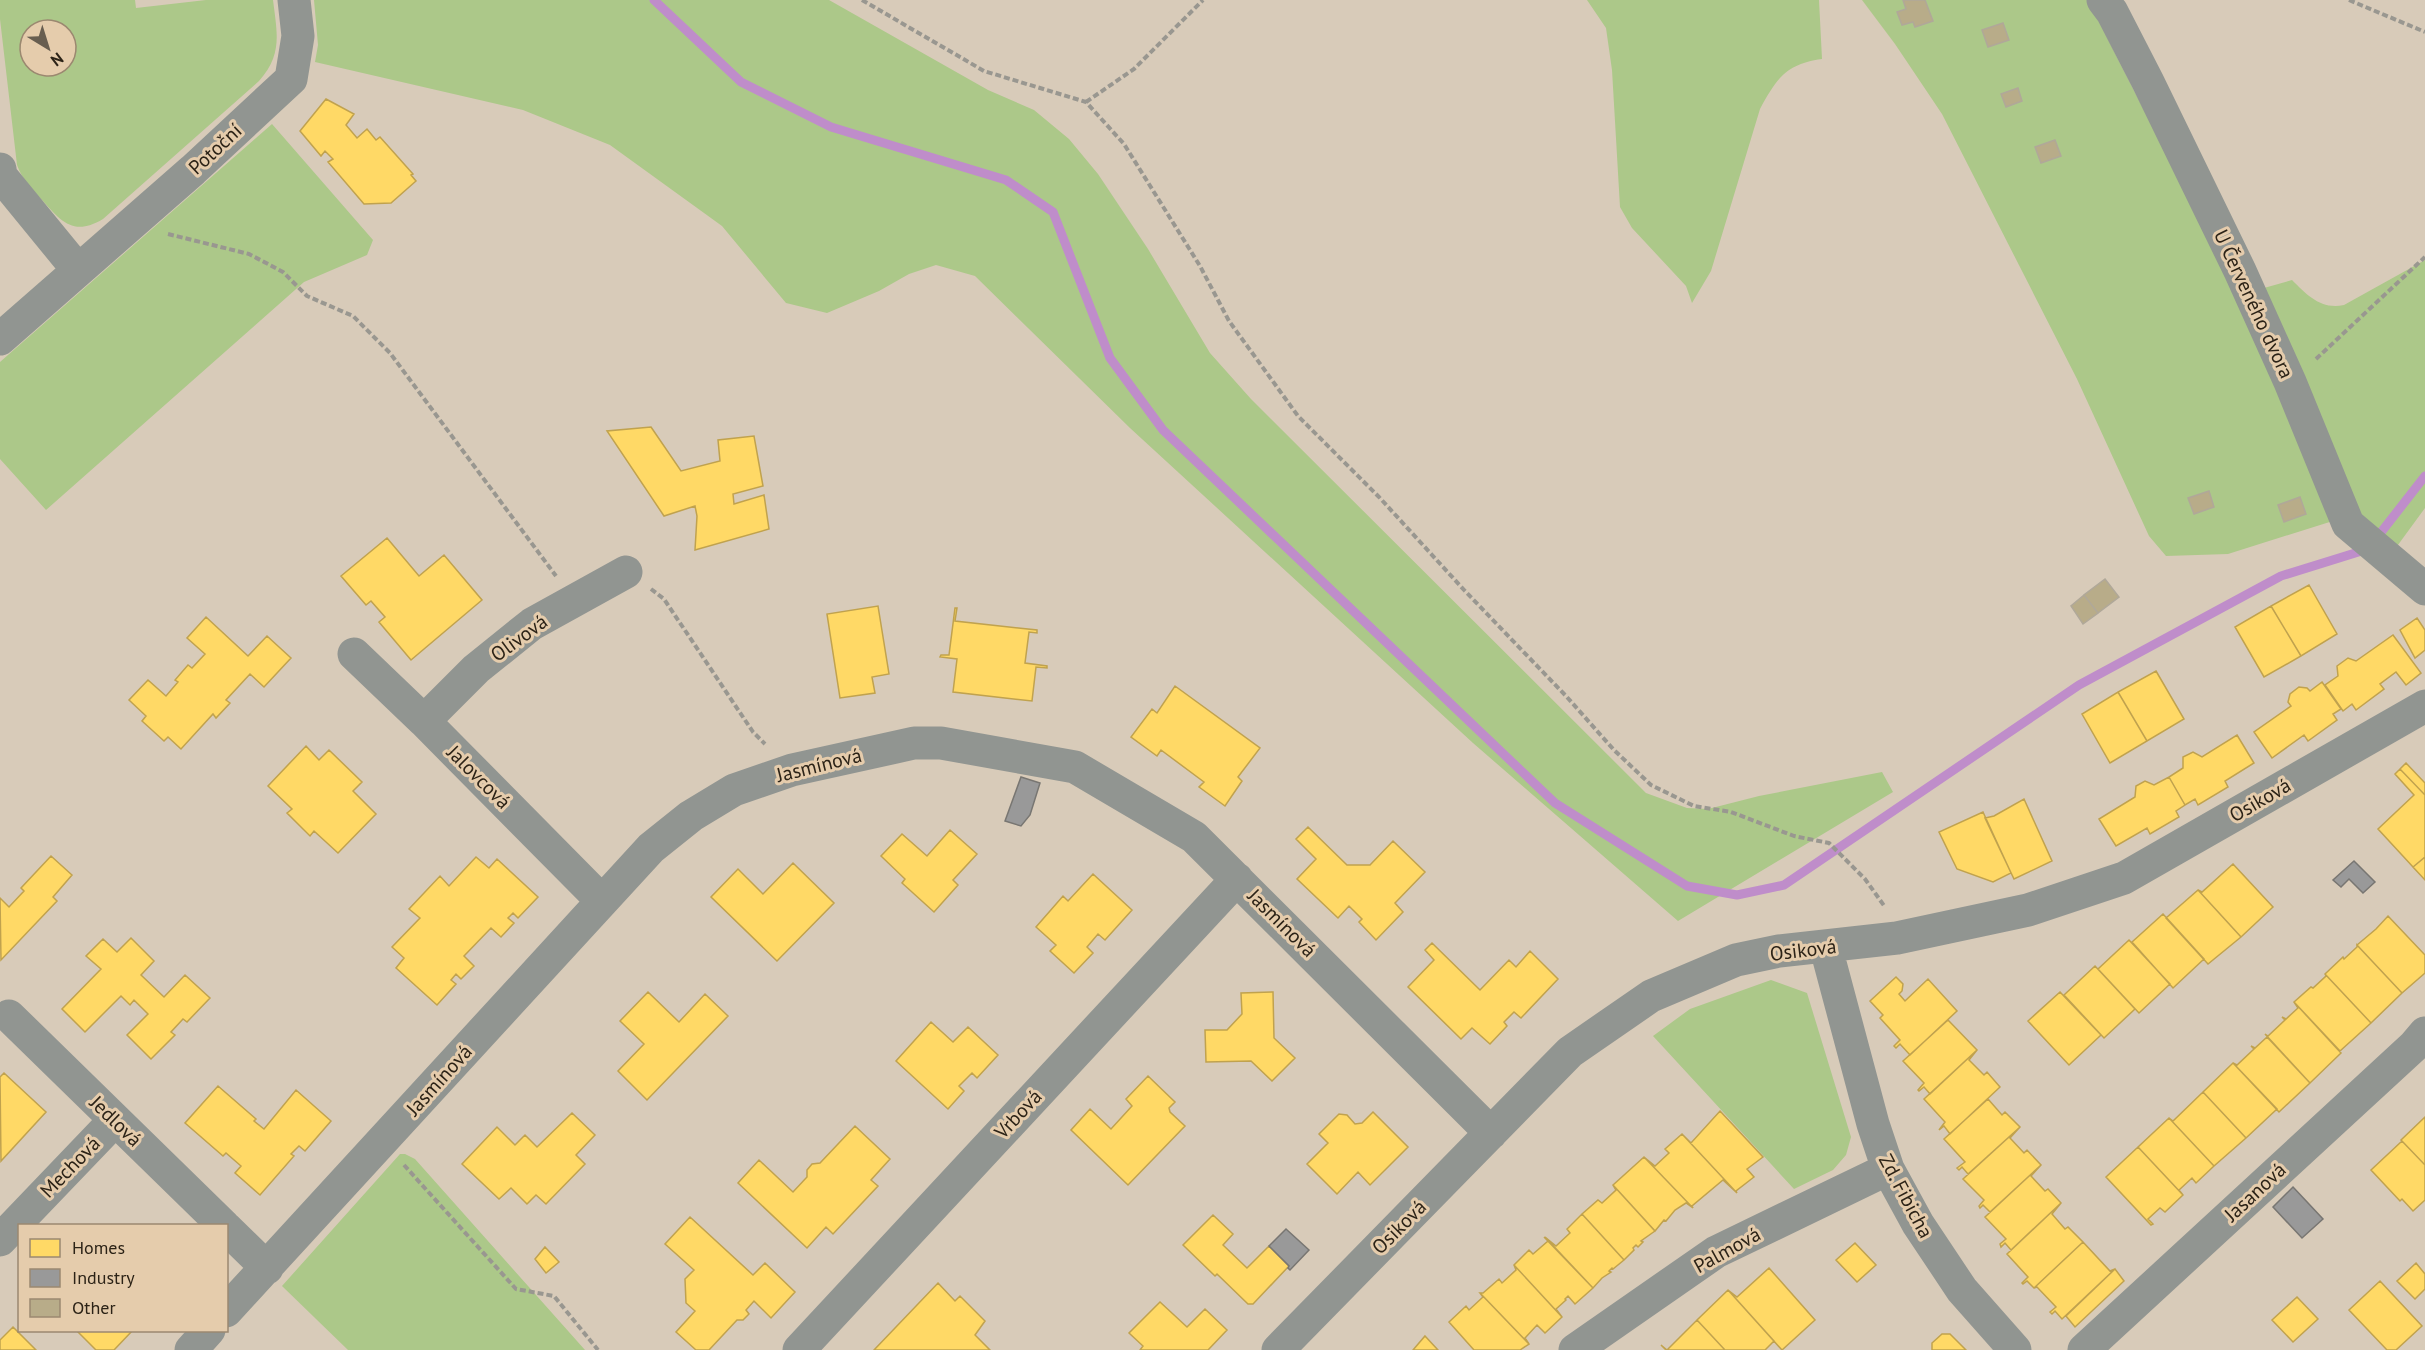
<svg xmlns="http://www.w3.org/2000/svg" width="2425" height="1350" font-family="'PT Sans',sans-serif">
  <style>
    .green { fill: #acc889; fill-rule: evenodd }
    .homes { fill: #ffd966; stroke: #c0a24e; stroke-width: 1.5 }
    .industry { fill: #999; stroke: #787672; stroke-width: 1.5 }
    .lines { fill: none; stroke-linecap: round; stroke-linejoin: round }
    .stream { stroke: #bf8dca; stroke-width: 9 }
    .building { fill: #b8ac89; stroke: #b0a899; stroke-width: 1.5 }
    .path { stroke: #999790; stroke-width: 4; stroke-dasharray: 6 3; stroke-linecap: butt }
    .minor { stroke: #919591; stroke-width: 33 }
    .labels { text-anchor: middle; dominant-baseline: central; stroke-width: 6; stroke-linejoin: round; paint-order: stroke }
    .street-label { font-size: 20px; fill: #2c2317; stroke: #e5ccac }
  </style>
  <rect width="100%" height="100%" fill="#d8cbb9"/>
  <!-- green -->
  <path class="green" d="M0,0H135L136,8L206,0H273C277,33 283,54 259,81L103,219C73,237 61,221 41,199C31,188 22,179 17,165L0,19ZM30,30H66V66H30Z
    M314,0H829L988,90L1034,110L1069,139L1098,174L1148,249L1210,353L1251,399L1646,793L1687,808L1708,809L1759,796L1882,772L1893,792L1678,921L1473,743L1130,428L975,276L936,265L909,274L879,291L827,313L786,303L722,226L610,145L523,110L315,62L318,45Z
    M1587,0H1819L1822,59C1786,64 1777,78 1760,109L1711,271L1692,303L1686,286L1632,228L1620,207L1612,70L1606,28Z
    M1862,0H2088L2250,319L2336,520L2228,554L2166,556L2149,536L2077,379L1942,114L1895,44Z
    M272,124L373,240L367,255L304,282L46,510L0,459V362Z
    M2425,260V508L2395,549L2362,523L2264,288L2292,280C2307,295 2321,310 2344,305Z
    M1771,980L1807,993L1851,1137L1846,1155L1833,1170L1794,1189L1653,1036L1690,1009Z
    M400,1154H405L415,1159L585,1350H348L282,1286Z"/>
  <!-- homes -->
  <path class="homes" d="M326,99L354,114L346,125L357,138L367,129L376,140L380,137L413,174L411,175L416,181L391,203L364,204L328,162L333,159L325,151L321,156L300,131Z
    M651,427L681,471L720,461L718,440L754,436L763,486L733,494L734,504L764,495L769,529L695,550L697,516L695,506L664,516L607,431Z
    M387,538L419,576L444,555L482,600L411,660L379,622L385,617L371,601L366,605L341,576Z
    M2309,585L2337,634L2301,656L2271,606Z
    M878,606L889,674L872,677L875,693L840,698L827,614Z
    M2271,606L2301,656L2264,677L2235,627Z
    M955,608H957L955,621L1037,630V633L1029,632L1025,663L1047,666V668L1036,667L1032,701L953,692L957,659L940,657L941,655H949Z
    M206,617L248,656L267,636L291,658L264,687L250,674L226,700L230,703L216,718L213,714L181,749L168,737L164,741L142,721L146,716L129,700L148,680L166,696L178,682L175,680L188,665L192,668L205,654L187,638Z
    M2417,618L2425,630V650L2415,658L2400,630Z
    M2393,635L2421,673L2406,685L2396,672L2380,684L2384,689L2356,710L2352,704L2343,711L2325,685L2338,676L2337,666L2348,658L2356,661Z
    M2156,671L2184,719L2147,741L2118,692Z
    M2322,682L2341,709L2333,714L2337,720L2308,741L2304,735L2272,758L2254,732L2291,706L2288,702L2290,694L2299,687L2307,688L2310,691Z
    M1175,686L1260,748L1238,777L1242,781L1225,806L1199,787L1204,782L1161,750L1157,756L1131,737L1152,709L1157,713Z
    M2118,692L2147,741L2110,763L2082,714Z
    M2237,735L2254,763L2225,781L2228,787L2198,805L2195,799L2185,805L2169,777L2183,768V757L2193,752L2202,757Z
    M306,746L319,760L329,750L362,782L353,791L376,814L338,853L314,831L310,836L287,813L292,809L268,786Z
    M2406,763L2425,783V795L2400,769Z
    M2400,769L2425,795V857L2413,867L2378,829L2414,795L2395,774Z
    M2169,777L2185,805L2176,811L2179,817L2150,834L2147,828L2116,846L2099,819L2135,797L2136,786L2145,781L2154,785Z
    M2024,799L2052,861L2014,879L1985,818L1994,816Z
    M1983,812L2011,873L1993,882L1957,869L1939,832Z
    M1308,827L1347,865H1370L1393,841L1425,872L1395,903L1403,912L1376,940L1359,922L1362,919L1349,906L1338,918L1297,879L1316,859L1296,839Z
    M950,830L977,854L953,880L958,885L934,912L902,883L905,879L881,856L902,834L927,856Z
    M51,856L72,875L53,897L57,901L1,960L0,898L9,907L24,891L21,888Z
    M476,857L489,868L497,859L538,897L518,918L513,913L508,918L514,923L501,937L491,928L464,956L474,966L461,979L456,974L451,980L456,984L437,1005L396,968L404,958L392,947L420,918L409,909L440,876L449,886Z
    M2425,857V880L2413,867Z
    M793,863L834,903L777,961L711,897L738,869L763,894Z
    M2233,864L2273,907L2241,937L2198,890L2202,892Z
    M1093,874L1132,910L1105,940L1098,934L1087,947L1093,953L1074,973L1050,951L1056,945L1036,927L1063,896L1068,901Z
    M2198,890L2241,937L2208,964L2166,918Z
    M2163,914L2204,959L2173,988L2132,942Z
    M2388,916L2425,955V973L2402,993L2357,945L2376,929Z
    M131,938L154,961L141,975L164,997L185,975L210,998L187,1022L183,1019L171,1032L175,1035L151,1059L127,1035L148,1014L134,1000L130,1005L121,996L85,1032L62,1009L101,969L86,956L103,939L117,952Z
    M2129,940L2170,984L2139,1013L2098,969Z
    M1432,943L1480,990L1509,960L1516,967L1530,951L1558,979L1521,1018L1514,1012L1504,1022L1507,1026L1490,1044L1472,1028L1461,1039L1408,987L1434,960L1425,950Z
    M2357,945L2402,993L2371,1023L2325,974L2343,957L2344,959L2357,947Z
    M2095,966L2135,1009L2104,1038L2064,995Z
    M2325,974L2371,1023L2340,1051L2294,1002L2311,987L2313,988L2326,976Z
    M1896,977L1903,984L1902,991L1899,994L1905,1001L1928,979L1957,1011L1910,1055L1900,1044L1896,1048L1894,1046L1900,1040L1880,1018L1883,1015L1870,1001Z
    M648,992L679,1022L705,994L728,1016L647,1100L618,1071L644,1044L620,1021Z
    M1273,992L1274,1038L1295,1058L1272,1081L1251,1061L1206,1062L1205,1030H1227L1242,1014L1241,993Z
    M2060,992L2101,1035L2069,1065L2028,1021Z
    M2294,1002L2341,1053L2310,1083L2265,1034L2268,1036L2285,1020L2282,1017L2286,1019L2298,1008Z
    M1948,1020L1977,1050L1930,1094L1924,1087L1919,1091L1918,1090L1924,1083L1903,1061Z
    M931,1022L953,1042L968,1027L998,1055L977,1078L972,1073L959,1086L964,1091L948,1109L896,1061Z
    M2267,1037L2310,1083L2279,1112L2233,1063L2237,1065L2254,1049L2251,1046L2255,1048Z
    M1977,1050L1969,1060L1984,1075L1987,1072L2000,1087L1950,1134L1944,1126L1939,1130L1945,1122L1924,1099Z
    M2233,1063L2277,1109L2246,1138L2203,1092Z
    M4,1073L46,1112L1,1161L0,1077Z
    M1148,1076L1175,1102L1169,1108L1170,1112L1185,1126L1128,1185L1071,1130L1090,1109L1111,1129L1132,1106L1126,1099Z
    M218,1086L256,1119L254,1121L264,1129L296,1090L331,1121L305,1151L299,1146L291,1154L294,1156L260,1195L235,1173L241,1166L226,1153L223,1156L185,1123Z
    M2203,1092L2246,1138L2214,1166L2169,1118L2173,1121Z
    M1988,1099L2002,1115L2005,1112L2020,1127L1968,1174L1962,1167L1959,1170L1957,1168L1965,1162L1944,1139Z
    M1720,1111L1763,1157L1747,1169L1754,1177L1736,1191L1737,1193L1682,1134L1691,1143Z
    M1373,1112L1408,1147L1370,1185L1358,1172L1337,1194L1307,1164L1328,1143L1319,1134L1339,1114L1347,1115L1355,1124L1362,1123Z
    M572,1113L595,1135L576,1155L585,1164L546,1204L536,1195L527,1204L511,1188L499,1199L462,1164L497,1127L515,1145L525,1135L537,1147Z
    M2425,1117V1165L2401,1140Z
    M2169,1118L2214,1166L2196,1183L2192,1178L2179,1190L2183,1195L2138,1147Z
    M855,1126L890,1159L871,1180L878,1186L833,1234L826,1227L807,1248L738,1183L759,1160L793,1192L807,1177V1170L812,1164L820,1163Z
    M2020,1127L2010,1138L2024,1153L2027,1150L2041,1165L1990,1212L1983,1205L1980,1208L1979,1206L1984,1200L1963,1179Z
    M1682,1134L1737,1193L1723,1180L1692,1206L1693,1208L1644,1157L1655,1166L1669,1153L1665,1149Z
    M2402,1141L2425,1165V1200L2413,1211L2402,1199L2400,1201L2371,1170Z
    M2138,1147L2183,1195L2165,1212L2160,1208L2148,1219L2153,1224L2151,1225L2106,1177Z
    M1644,1157L1693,1208L1686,1203L1675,1210L1666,1221L1664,1220L1655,1231L1613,1185Z
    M2041,1165L2031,1176L2045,1191L2048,1189L2061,1203L2011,1250L2005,1243L2001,1247L2000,1244L2006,1239L1985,1217Z
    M1613,1185L1655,1231L1641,1241L1643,1242L1638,1247L1636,1245L1633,1248L1634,1250L1624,1260L1582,1214L1598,1200L1602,1203L1616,1190Z
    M2061,1203L2052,1214L2065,1229L2068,1227L2083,1242L2034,1288L2027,1281L2023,1284L2022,1283L2028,1277L2007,1254Z
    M1582,1214L1624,1260L1613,1269L1612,1268L1609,1271L1611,1272L1602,1278L1593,1288L1545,1237L1556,1246L1570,1233L1567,1229Z
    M1213,1215L1233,1234L1223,1245L1247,1268L1269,1246L1289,1266L1253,1304H1248L1217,1274L1215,1276L1183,1245Z
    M690,1217L753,1275L765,1263L795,1292L771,1318L754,1301L746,1310L749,1314L743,1320H737L709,1350H696L676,1332L695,1311L686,1303L685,1279L694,1270L665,1244Z
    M1544,1237L1593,1288L1575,1304L1568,1296L1565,1299L1566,1300L1556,1309L1562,1317L1514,1265L1529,1250L1533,1254L1548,1241Z
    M2083,1242L2110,1271L2115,1269L2062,1319L2055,1311L2052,1314L2050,1312L2056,1307L2037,1287L2034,1288Z
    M1855,1243L1876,1265L1857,1282L1836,1260Z
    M545,1247L559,1262L546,1273L535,1259Z
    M2416,1263L2425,1274V1289L2415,1299L2397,1281Z
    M1514,1265L1562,1317L1545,1333L1537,1325L1525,1338L1529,1344L1480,1293H1483L1499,1279L1502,1283L1516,1270Z
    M1769,1268L1815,1320L1782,1350L1728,1290L1737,1297Z
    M2115,1269L2124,1281L2075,1327L2066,1316Z
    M2380,1281L2422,1326L2396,1350H2387L2349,1310Z
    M938,1283L955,1301L960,1296L985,1321L975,1335L990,1350H874Z
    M1728,1290L1774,1341L1765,1350H1725L1697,1320Z
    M1480,1293L1529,1344L1520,1350H1474L1449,1322L1466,1306L1469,1310L1483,1297Z
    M2297,1297L2318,1319L2293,1342L2272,1320Z
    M1160,1302L1187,1327L1205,1309L1227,1330L1208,1350H1140L1143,1346L1129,1333Z
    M1697,1320L1725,1350H1666L1661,1345L1667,1350Z
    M13,1327L36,1350H0V1340Z
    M76,1330H133L114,1350H96Z
    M1942,1334H1950L1966,1350H1932V1343Z
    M1425,1336L1438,1350H1413Z"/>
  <!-- industry -->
  <path class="industry" d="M1021,777L1040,783L1030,815L1021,826L1005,821Z
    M2354,861L2375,882L2363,893L2349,879L2341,887L2333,880Z
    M2293,1187L2323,1219L2302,1238L2273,1207Z
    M1286,1229L1309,1250L1290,1270L1288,1268L1289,1266L1269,1246Z"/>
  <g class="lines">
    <!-- stream -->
    <path class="stream" d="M654,0L741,82L831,127L1006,180L1053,212L1110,358L1163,430L1555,803L1687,886L1737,895L1784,885L2079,685L2281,576L2368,549L2425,476"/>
  </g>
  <!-- building -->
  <path class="building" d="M1903,0H1925L1933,21L1915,27L1913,22L1902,25L1897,12L1906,9Z
    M2003,23L2009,40L1988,47L1982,30Z
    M2018,88L2022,101L2006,107L2001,94Z
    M2055,140L2061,156L2041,163L2035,147Z
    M2209,491L2214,507L2194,514L2188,498Z
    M2300,497L2306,514L2284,522L2278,505Z
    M2105,579L2119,597L2098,613L2084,595Z
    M2084,595L2098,613L2083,624L2071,606Z"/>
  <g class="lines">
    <!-- path -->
    <path class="path" d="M862,0L984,71L1086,102L1124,144L1200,266L1229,321L1298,416L1379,497L1465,591L1566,696L1614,750L1651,785L1694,806L1731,812L1794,836L1829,843L1865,879L1885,907
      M2349,0L2425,32
      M1086,102L1134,69L1203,0
      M168,234L249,254L283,272L307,296L353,316L390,353L556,576
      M2316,359L2425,257
      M651,589L664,599L753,732L765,744
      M404,1165L516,1289L554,1296L598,1350"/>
    <!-- minor -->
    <path class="minor" d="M2103,0L2112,12L2148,82L2240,271L2290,382L2348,524L2425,589
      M0,169L1,176L78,270
      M0,339L193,170L291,79L298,36L294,0
      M354,654L424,721L602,901
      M424,721L476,669L532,624L626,572
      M1826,948L1873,1124L1888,1169L1918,1224L1962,1290L2015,1350
      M9,1016L224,1226
      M226,1228L267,1268
      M0,1240L115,1120
      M226,1311L651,848L691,816L734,790L792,770L914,743H941L1075,767L1194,837L1491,1133
      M191,1350L209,1330
      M799,1350L1237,879
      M1278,1350L1570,1052L1651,996L1736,960L1779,951L1897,938L2028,910L2124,878L2425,706
      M1575,1350L1716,1252L1888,1169
      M2084,1350L2414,1046L2425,1033"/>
  </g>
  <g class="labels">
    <!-- street labels -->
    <g class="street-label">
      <text transform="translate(215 149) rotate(-43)">Potoční</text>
      <text transform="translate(2254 304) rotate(65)">U Červeného dvora</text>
      <text transform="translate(519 638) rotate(-36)">Olivová</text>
      <text transform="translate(819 765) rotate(-14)">Jasmínová</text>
      <text transform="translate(479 777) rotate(45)">Jalovcová</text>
      <text transform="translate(2260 800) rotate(-30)">Osiková</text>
      <text transform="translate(1282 923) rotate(45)">Jasmínová</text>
      <text transform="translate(1803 950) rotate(-7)">Osiková</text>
      <text transform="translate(439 1080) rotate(-48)">Jasmínová</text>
      <text transform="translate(1018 1114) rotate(-47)">Vrbová</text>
      <text transform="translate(116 1121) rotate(44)">Jedlová</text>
      <text transform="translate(70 1167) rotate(-46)">Mechová</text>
      <text transform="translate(2255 1192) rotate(-43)">Jasanová</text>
      <text transform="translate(1906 1196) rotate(62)">Zd. Fibicha</text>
      <text transform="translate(1399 1227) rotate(-45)">Osiková</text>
      <text transform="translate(1727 1250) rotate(-29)">Palmová</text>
    </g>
  </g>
  <!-- legend -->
  <rect x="18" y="1224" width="210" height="108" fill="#e5ccac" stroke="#9b8870" stroke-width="1.5"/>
  <rect x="30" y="1239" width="30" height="18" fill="#ffd966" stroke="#9b8870" stroke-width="1.5"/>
  <text x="72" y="1254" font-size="18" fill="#2c2317">Homes</text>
  <rect x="30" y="1269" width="30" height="18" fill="#999999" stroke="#9b8870" stroke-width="1.5"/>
  <text x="72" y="1284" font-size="18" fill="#2c2317">Industry</text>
  <rect x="30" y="1299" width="30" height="18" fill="#b8ac89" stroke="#9b8870" stroke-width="1.5"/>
  <text x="72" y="1314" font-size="18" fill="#2c2317">Other</text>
  <!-- north arrow -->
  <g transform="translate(48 48) rotate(142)"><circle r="28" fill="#e5ccac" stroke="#9b8870" stroke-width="1.5"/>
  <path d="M0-4.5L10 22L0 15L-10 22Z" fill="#685e50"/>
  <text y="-9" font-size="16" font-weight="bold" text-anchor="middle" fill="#2c2317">N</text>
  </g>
</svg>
